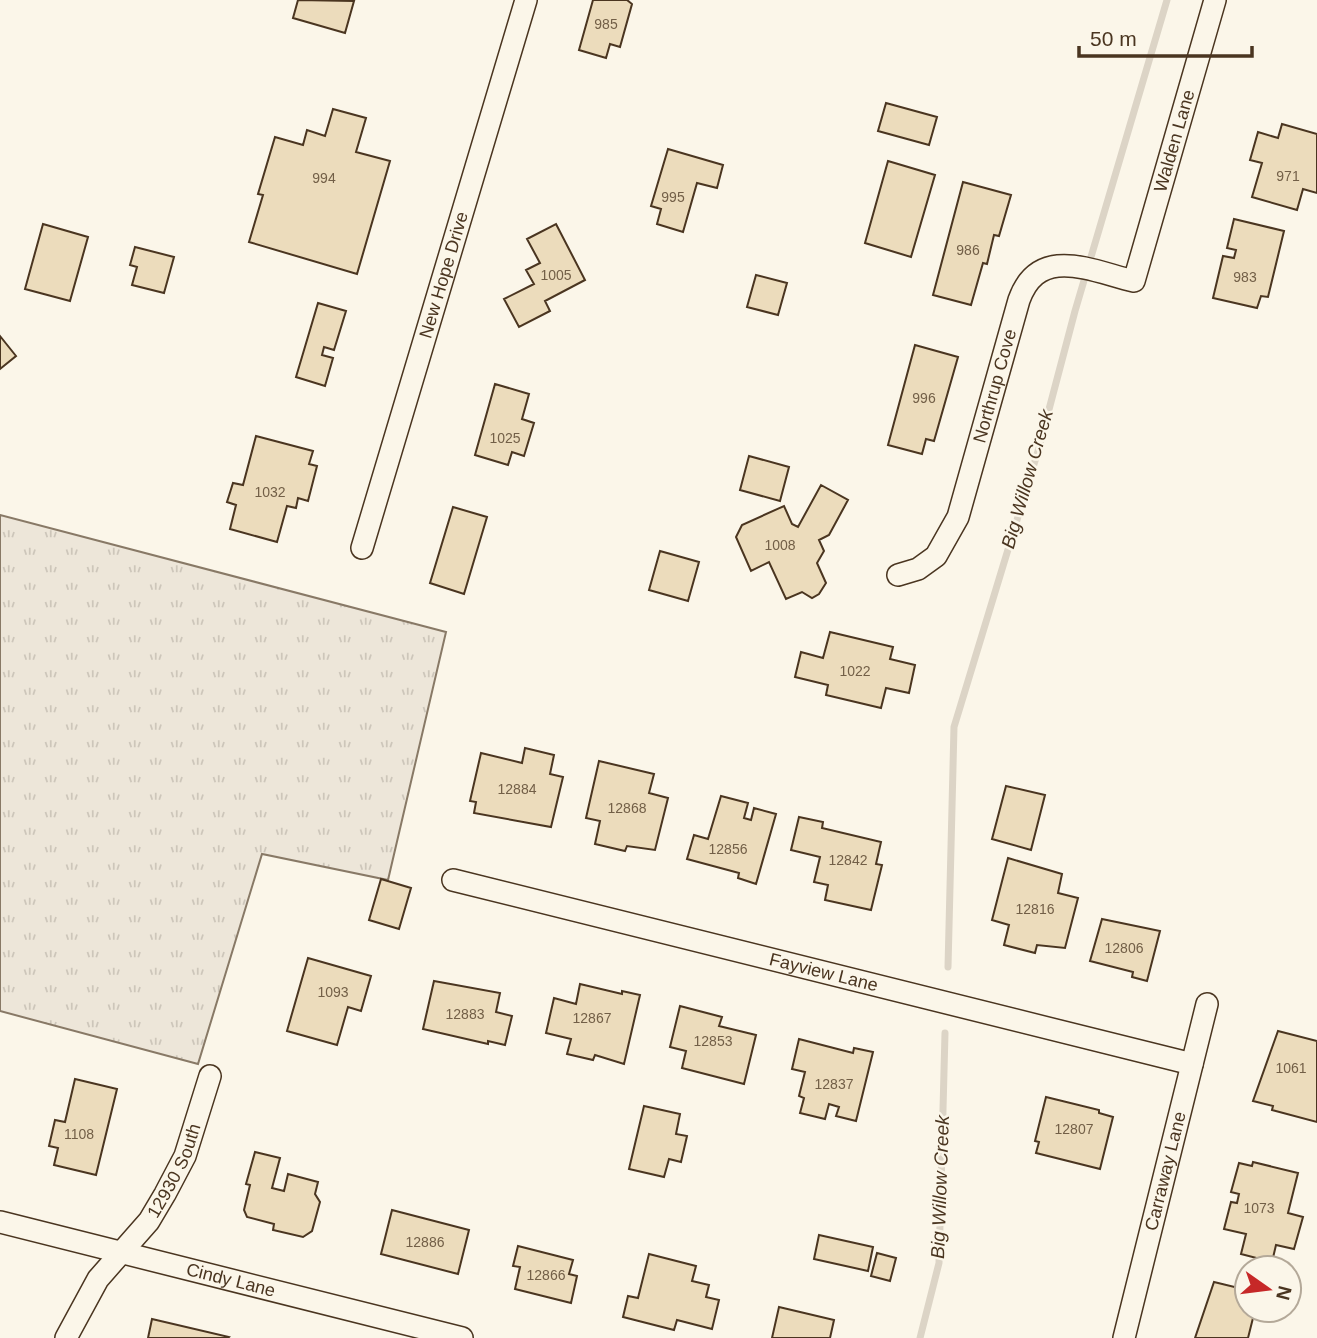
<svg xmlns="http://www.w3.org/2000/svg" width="1317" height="1338" font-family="Arial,sans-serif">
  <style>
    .grass { fill: url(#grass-tufts); stroke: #887966; stroke-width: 2 }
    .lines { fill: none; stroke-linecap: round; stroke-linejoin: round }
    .stream { stroke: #dcd4c6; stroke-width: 7 }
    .building { fill: #ecdcbc; stroke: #4a3520; stroke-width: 2 }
    .street-casing { stroke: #4a3520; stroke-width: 24 }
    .street { stroke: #fbf6e9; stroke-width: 21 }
    .labels { text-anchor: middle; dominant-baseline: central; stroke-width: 5; stroke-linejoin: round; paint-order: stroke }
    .number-label { font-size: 14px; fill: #725f47 }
    .street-label { font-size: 18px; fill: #4a3520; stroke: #fbf6e9 }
    .water-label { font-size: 19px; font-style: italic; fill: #4a3520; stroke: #fbf6e9 }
  </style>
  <defs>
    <pattern id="grass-tufts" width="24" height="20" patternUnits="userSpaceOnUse" patternTransform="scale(1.75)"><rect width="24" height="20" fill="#ede6d9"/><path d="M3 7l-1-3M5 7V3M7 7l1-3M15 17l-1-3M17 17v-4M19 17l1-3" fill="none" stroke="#cdc6ba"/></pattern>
  </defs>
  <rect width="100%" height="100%" fill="#fbf6e9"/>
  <!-- grass -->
  <path class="grass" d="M0,515L446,632L388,880L262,854L198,1064L0,1011Z"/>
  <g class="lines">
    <!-- stream -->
    <path class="stream" d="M948,967L954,727L1038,451L1075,311L1167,0
      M920,1338L939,1263L945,1033"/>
  </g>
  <!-- building -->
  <path class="building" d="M298,0L354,1L345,33L293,18Z
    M593,0H627L632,4L620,47L610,44L606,58L579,50Z
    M886,103L937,117L929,145L878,131Z
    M333,109L366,118L356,152L390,161L357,274L249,242L263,195L258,194L275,137L303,145L307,130L325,136Z
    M1282,124L1317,134V193L1303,189L1297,210L1252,197L1262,163L1250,160L1258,132L1278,138Z
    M668,149L723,165L717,188L697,183L683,232L657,224L661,209L651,206Z
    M888,161L935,175L911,257L865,243Z
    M963,182L1011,195L999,236L994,235L987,264L983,263L971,305L933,295Z
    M1234,219L1284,231L1268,297L1261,296L1257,308L1213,298L1223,256L1234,258L1236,250L1227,248Z
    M43,224L88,237L70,301L25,289Z
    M556,224L585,280L545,301L550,311L519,327L504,299L534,284L526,270L540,263L527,239Z
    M135,247L174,257L164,293L132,285L137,267L130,265Z
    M756,275L787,283L778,315L747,307Z
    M318,303L346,311L334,350L324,347L322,355L333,358L325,386L296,377Z
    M0,336L16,356L0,369Z
    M915,345L958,357L934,441L926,439L922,454L888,445Z
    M495,384L529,394L522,419L534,423L524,456L512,452L508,465L475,455Z
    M256,436L313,451L309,464L317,466L308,501L298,498L296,508L287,506L277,542L230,529L236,505L227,502L233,483L243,485Z
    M749,456L789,467L780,501L740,490Z
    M821,485L848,500L829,535L819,540L824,551L817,563L826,583L819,594L812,598L802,592L786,599L769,562L751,571L736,537L742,525L784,506L792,524L798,527Z
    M453,507L487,517L464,594L430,583Z
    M660,551L699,562L688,601L649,590Z
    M830,632L893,647L890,659L915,665L909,693L886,688L881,708L826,695L828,685L795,677L801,652L823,658Z
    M525,748L554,755L550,774L563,777L551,827L474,813L476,802L470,801L481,753L522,763Z
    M599,761L654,774L649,793L668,798L655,850L627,846L625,851L595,844L600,821L586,818Z
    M1006,786L1045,795L1031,850L992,839Z
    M721,796L748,803L744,818L751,820L754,808L776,814L756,884L738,878L739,873L687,859L694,835L708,839Z
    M799,817L823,822L822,828L881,842L876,864L882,865L871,910L825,900L828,885L814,882L820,857L791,850Z
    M1008,858L1062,874L1058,893L1078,898L1065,948L1037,945L1035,953L1004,945L1009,925L992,920Z
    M381,879L411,888L399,929L369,920Z
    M1102,919L1160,931L1147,981L1132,977L1133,972L1090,961Z
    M308,958L371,976L361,1011L348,1007L337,1045L287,1031Z
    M434,981L500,993L496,1012L512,1016L505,1045L488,1041V1044L423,1029Z
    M580,984L622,994V991L640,995L624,1064L595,1055L593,1060L567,1054L571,1039L546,1033L554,998L576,1004Z
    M680,1006L722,1017L719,1026L756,1035L744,1084L682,1068L686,1051L670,1047Z
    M1278,1031L1317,1041V1122L1272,1110L1273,1106L1253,1101Z
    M799,1039L853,1053L854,1048L873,1052L856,1121L836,1116L839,1107L829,1104L825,1119L800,1113L804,1098L799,1096L805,1072L792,1069Z
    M75,1079L117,1089L96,1175L54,1165L58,1148L49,1146L55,1120L65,1122Z
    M1046,1097L1099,1110V1113L1113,1117L1100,1169L1036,1153L1039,1142L1035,1141Z
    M644,1106L680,1114L676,1134L687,1136L681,1162L669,1159L664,1177L629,1169Z
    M255,1152L280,1158L272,1188L284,1191L288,1174L318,1182L315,1194L320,1202L312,1231L303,1237L273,1230L274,1224L247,1217L244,1210L250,1185L246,1184Z
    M1253,1162L1298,1173L1288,1213L1303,1217L1294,1249L1276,1245L1272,1262L1241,1254L1246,1234L1224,1229L1231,1202L1237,1203L1239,1194L1231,1192L1239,1163L1252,1166Z
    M392,1210L469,1230L458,1274L381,1254Z
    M819,1235L873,1247L868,1271L814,1259Z
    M518,1246L573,1260L569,1274L577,1276L571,1303L515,1289L520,1267L513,1266Z
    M877,1253L896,1258L890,1281L871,1276Z
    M649,1254L696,1266L692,1281L709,1285L706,1297L719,1300L712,1329L677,1320L674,1330L623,1317L628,1296L638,1298Z
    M1214,1282L1247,1290V1310H1255L1248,1338H1195Z
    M779,1307L834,1320L830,1338H772Z
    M152,1319L229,1337L228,1338H148Z"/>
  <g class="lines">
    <!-- street casing -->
    <g class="street-casing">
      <g id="street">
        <path id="s1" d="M362,548L526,0"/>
        <path id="s2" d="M898,575L918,569L936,556L958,517L1019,300C1039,244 1091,271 1134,281L1215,0"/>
        <path id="s3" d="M453,880L1192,1064"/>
        <path id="s4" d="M0,1222L462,1338"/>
        <path id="s5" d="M66,1338L98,1279L149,1221L165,1194L185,1156L210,1076"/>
        <path id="s6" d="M1124,1338L1207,1004"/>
      </g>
    </g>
    <!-- street -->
    <use href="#street" class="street"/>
  </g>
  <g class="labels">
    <!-- number labels -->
    <g class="number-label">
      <text x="606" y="24">985</text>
      <text x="1288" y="176">971</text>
      <text x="324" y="178">994</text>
      <text x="673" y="197">995</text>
      <text x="968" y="250">986</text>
      <text x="556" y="275">1005</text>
      <text x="1245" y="277">983</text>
      <text x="924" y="398">996</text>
      <text x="505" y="438">1025</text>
      <text x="270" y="492">1032</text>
      <text x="780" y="545">1008</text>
      <text x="855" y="671">1022</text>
      <text x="517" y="789">12884</text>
      <text x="627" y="808">12868</text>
      <text x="728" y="849">12856</text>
      <text x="848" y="860">12842</text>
      <text x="1035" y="909">12816</text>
      <text x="1124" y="948">12806</text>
      <text x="333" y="992">1093</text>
      <text x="465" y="1014">12883</text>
      <text x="592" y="1018">12867</text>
      <text x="713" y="1041">12853</text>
      <text x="1291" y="1068">1061</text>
      <text x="834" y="1084">12837</text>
      <text x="1074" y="1129">12807</text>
      <text x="79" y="1134">1108</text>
      <text x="1259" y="1208">1073</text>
      <text x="425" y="1242">12886</text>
      <text x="546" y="1275">12866</text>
    </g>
    <!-- street labels -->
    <g class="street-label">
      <text stroke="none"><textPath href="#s2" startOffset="592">Walden Lane</textPath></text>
      <text stroke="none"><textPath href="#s1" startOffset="285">New Hope Drive</textPath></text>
      <text stroke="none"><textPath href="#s2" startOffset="224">Northrup Cove</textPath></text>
      <text stroke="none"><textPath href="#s3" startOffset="382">Fayview Lane</textPath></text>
      <text stroke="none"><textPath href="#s5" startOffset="201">12930 South</textPath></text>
      <text stroke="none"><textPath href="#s6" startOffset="172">Carraway Lane</textPath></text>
      <text stroke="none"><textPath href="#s4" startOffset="238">Cindy Lane</textPath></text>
    </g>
    <!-- water labels -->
    <g class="water-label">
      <text transform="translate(1027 479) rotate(-74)">Big Willow Creek</text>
      <text transform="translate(940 1187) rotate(-88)">Big Willow Creek</text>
    </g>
  </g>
  <!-- north arrow -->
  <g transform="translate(1268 1289) rotate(104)"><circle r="33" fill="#fbf6e9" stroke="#b4a999" stroke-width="2"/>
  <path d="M0-5L12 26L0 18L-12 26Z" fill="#c62828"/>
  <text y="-10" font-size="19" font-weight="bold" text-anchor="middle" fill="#4a3520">N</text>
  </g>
  <!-- scale -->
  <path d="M1079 46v10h173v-10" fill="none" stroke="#4a3520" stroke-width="3.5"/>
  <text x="1090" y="46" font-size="21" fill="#4a3520" stroke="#fbf6e9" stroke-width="5" paint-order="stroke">50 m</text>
</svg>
